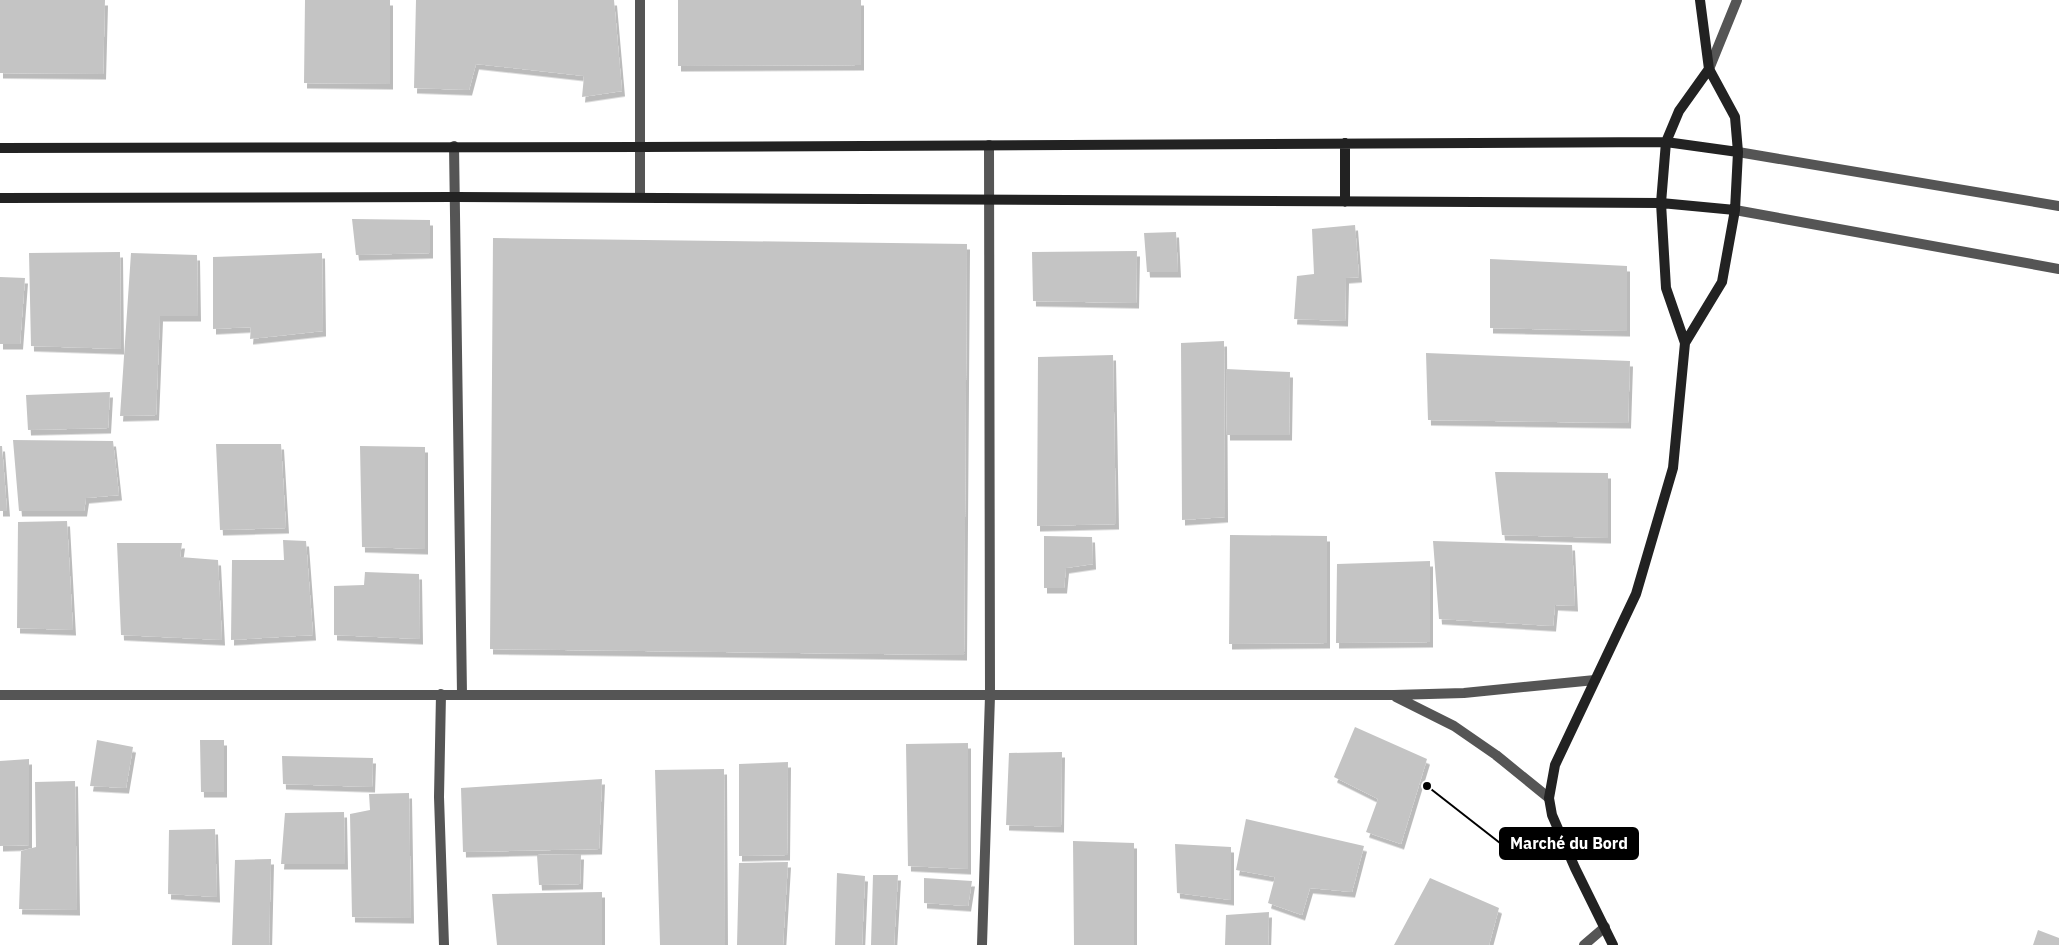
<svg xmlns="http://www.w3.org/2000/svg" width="2059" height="945" font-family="'IBM Plex Sans',sans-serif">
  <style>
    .building { fill: #c4c4c4; filter: url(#shadow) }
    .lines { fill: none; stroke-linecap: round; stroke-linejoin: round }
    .lane { stroke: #555; stroke-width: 10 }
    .street { stroke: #555; stroke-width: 10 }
    .secondary { stroke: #222; stroke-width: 10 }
    .leader { fill: none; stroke: #000; stroke-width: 2 }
    .callout-dot { fill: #000; stroke: #fff; stroke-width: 2 }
    .callout { fill: #000; stroke: #000; stroke-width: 2 }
    .callout-label { font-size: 16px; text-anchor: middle; font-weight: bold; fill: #fff }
  </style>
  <defs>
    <filter id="shadow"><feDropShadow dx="3" dy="5.5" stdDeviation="0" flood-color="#0004"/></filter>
  </defs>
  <rect width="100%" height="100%" fill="#fff"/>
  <!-- building -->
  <path class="building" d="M0,0H105L103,74L0,73Z
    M305,0H390V84L304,83Z
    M416,0H614L622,91L582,97L584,76L476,64L469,90L414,88Z
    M678,0H861V65L678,66Z
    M352,219L430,220V253L356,255Z
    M1355,225L1359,277L1346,278L1345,321L1294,319L1297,276L1314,274L1312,229Z
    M1176,232L1178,272H1147L1144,233Z
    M493,238L967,244L964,655L490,649Z
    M1137,251L1136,303L1033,301L1032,252Z
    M120,252L121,349L31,346L29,253Z
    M131,253L197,255L198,316H160L156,415L120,416Z
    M322,253L323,331L250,339L251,327L213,329V257Z
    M1490,259L1627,266V331L1490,328Z
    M0,277L25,278L20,344H0Z
    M1224,341L1225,517L1182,520L1181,343Z
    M1426,353L1630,361L1628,423L1428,420Z
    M1113,355L1116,524L1037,526L1038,357Z
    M1226,369L1290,372L1289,435H1227Z
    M110,392L108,428L28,430L26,395Z
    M13,440L113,441L119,495L86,498L84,511H19Z
    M216,444H281L286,528L220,530Z
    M0,446H2L7,511H0Z
    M360,446L425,447V549L362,547Z
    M1495,472L1608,473V538L1502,535Z
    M67,521L73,630L17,628L18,522Z
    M1230,535L1327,536V643L1229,644Z
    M1044,536L1092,537L1093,564L1066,568L1064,588H1044Z
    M283,540L306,541L313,635L231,640L232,560H284Z
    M1433,541L1572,545L1575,606L1555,605L1553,626L1439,619Z
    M117,543H182L180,557L218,560L222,640L121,635Z
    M1430,561V642L1336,643L1337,564Z
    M365,572L419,574L420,639L334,635V586L364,585Z
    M1355,727L1427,759L1401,844L1366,832L1378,799L1334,777Z
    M97,740L133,747L126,788L90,786Z
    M200,740H224V792H201Z
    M968,743V869L908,866L906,744Z
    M1062,752L1061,827L1006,825L1009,753Z
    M282,756L373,758L372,787L283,784Z
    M29,759V845L0,846V761Z
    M788,762L787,855L739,856V764Z
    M724,769L725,945H660L655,770Z
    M602,779L599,849L463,852L461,788Z
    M75,781L77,910L19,909L21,851L36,847L35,782Z
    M409,793L411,918L352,917L350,814L370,810L369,794Z
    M344,812L345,864H281L285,813Z
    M1246,819L1364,846L1352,892L1310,888L1302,915L1268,903L1275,877L1236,870Z
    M215,829L217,897L168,894L169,830Z
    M1073,841L1134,843V945H1074Z
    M1175,844L1231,847V900L1177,893Z
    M581,854L580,884L539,885L537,855Z
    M271,859L269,945H232L235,860Z
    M788,862L783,945H737L739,863Z
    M837,873L865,876L862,945H835Z
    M873,875H898L894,945H871Z
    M924,878L972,881L968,906L924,903Z
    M1430,878L1499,908L1489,945H1394Z
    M602,892V945H497L492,894Z
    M1269,912L1268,945H1225L1226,915Z
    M2038,930L2059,938V945H2033Z"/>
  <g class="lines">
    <!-- lane -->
    <path class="lane" d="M1709,69L1737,0
      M1584,945L1605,927"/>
    <!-- street -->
    <path class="street" d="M640,0V197
      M454,146L462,694
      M1738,152L2059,206
      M1735,210L2059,269
      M441,694L439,797L444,945
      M0,695H1394L1464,693L1595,680
      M1396,697L1454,726L1496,755L1549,798
      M982,945L990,696L989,145"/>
    <!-- secondary -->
    <path class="secondary" d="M0,148L641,147L1666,142L1738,152
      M0,198L455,197L1661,203L1735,210
      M1345,202V143
      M1685,343L1722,282L1735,210L1738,152L1735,117L1709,69L1700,0
      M1613,945L1575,868L1552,815L1549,798L1555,765L1636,594L1673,468L1685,343L1666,288L1661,203L1666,142L1679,111L1709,69"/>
  </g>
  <!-- callouts -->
  <path class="leader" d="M1427 786L1500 843"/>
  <circle class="callout-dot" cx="1427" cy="786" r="5"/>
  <rect class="callout" x="1500" y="828" width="138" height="31" rx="5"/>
  <g class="callout-label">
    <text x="1569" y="849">Marché du Bord</text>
  </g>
</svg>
